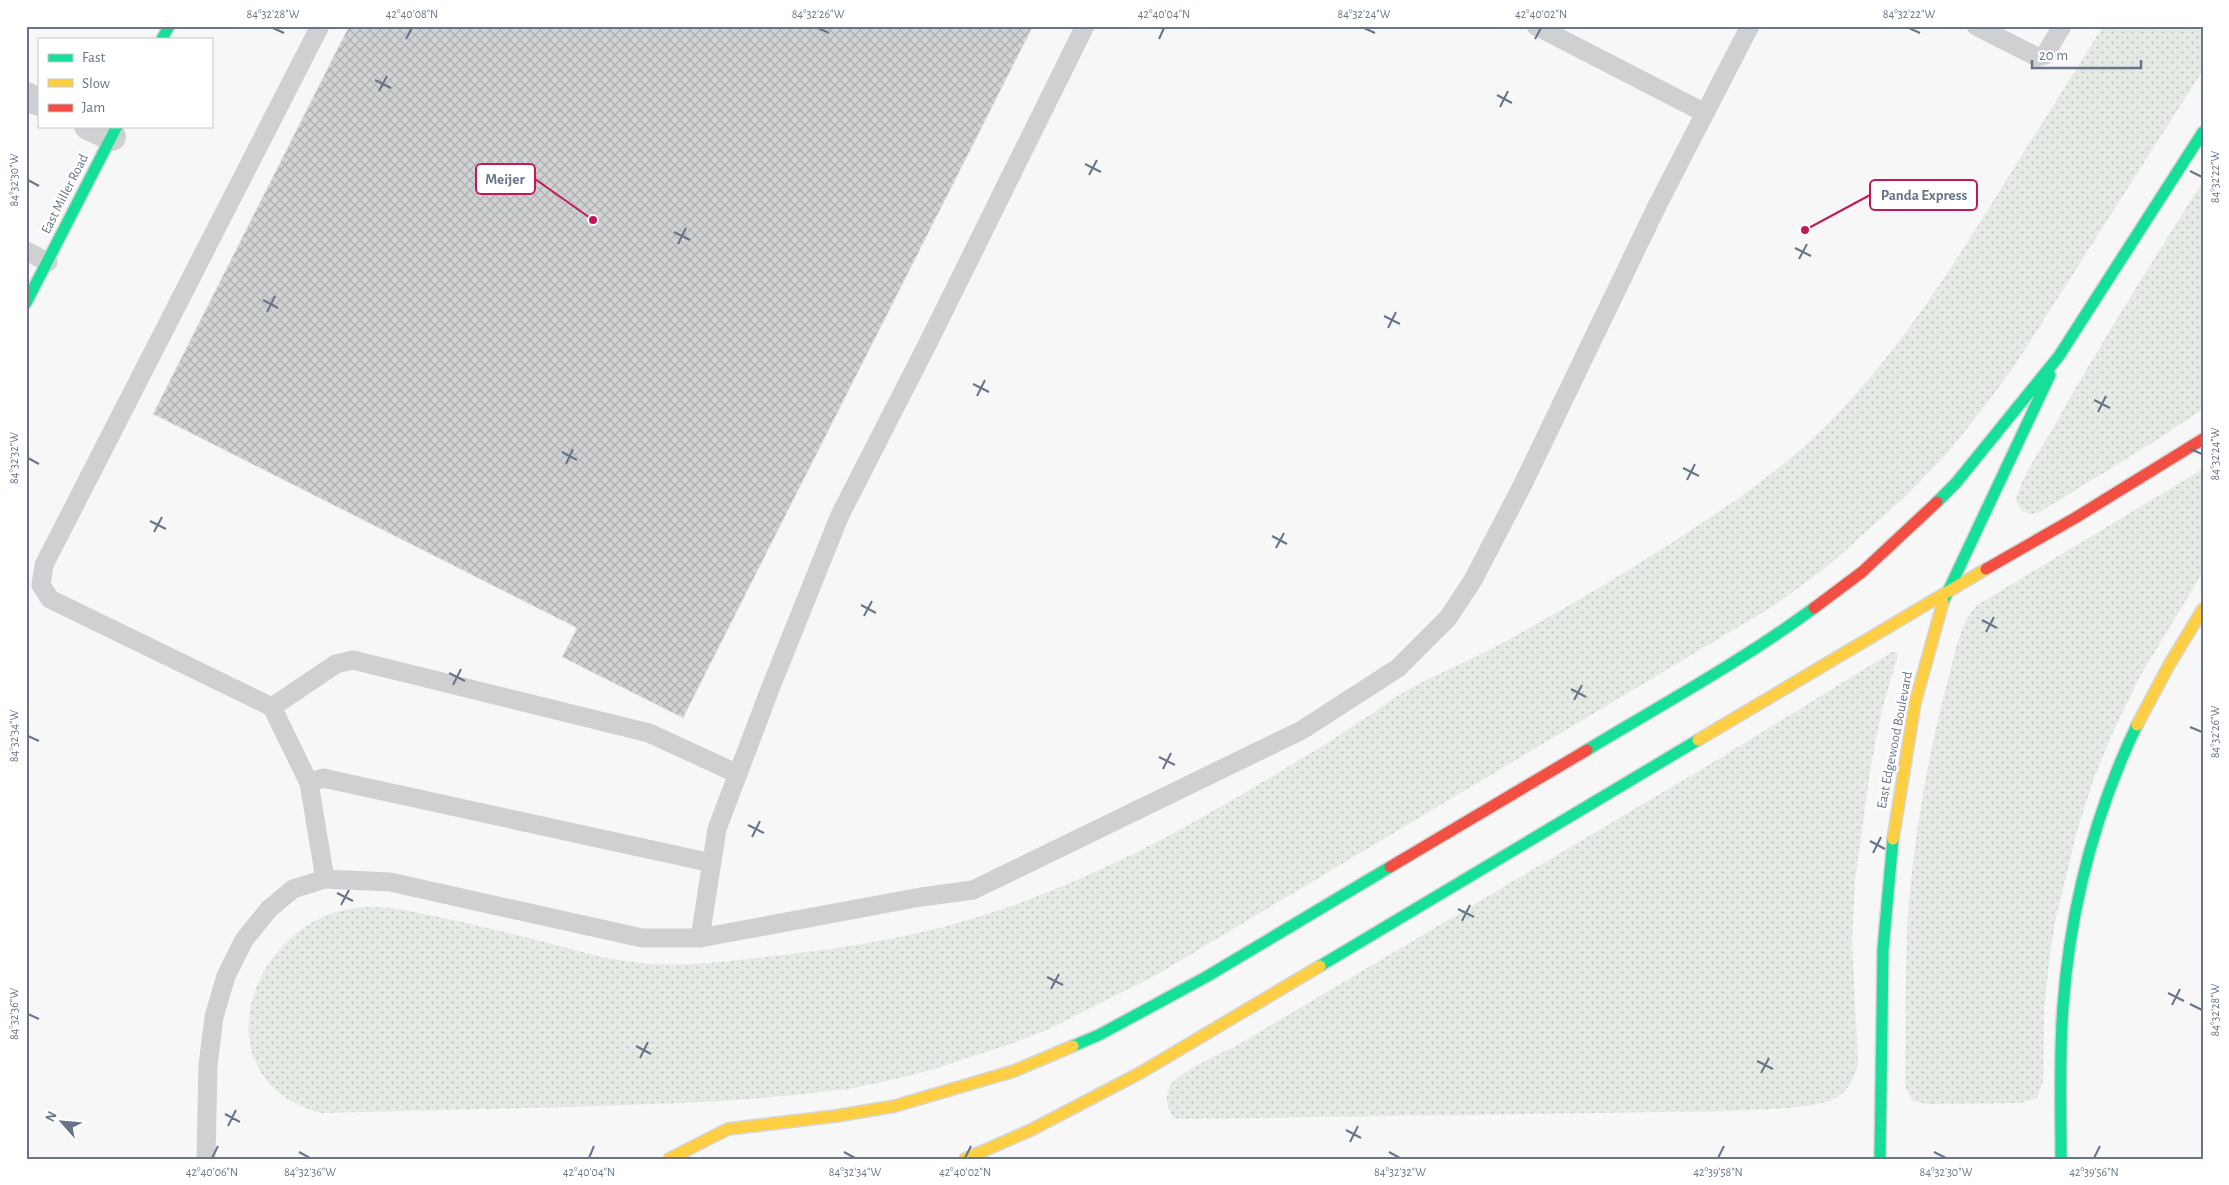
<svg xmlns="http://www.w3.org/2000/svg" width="2229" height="1185" font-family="'Alegreya Sans',sans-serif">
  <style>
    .grass { fill: url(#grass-dots) }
    .building { fill: url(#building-cross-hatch); stroke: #e6e6e6 }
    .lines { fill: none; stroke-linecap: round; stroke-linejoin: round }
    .fast-casing { stroke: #d4d5d6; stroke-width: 14 }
    .slow-casing { stroke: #d4d5d6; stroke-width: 14 }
    .jam-casing { stroke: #d4d5d6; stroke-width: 14 }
    .lane { stroke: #cfd0d2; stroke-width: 19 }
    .street { stroke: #cfd0d2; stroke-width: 28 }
    .fast { stroke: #16e098; stroke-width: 11 }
    .slow { stroke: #ffcf43; stroke-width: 11 }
    .jam { stroke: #f24e42; stroke-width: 11 }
    .ticks { fill: none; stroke: #687487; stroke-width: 2 }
    .labels { text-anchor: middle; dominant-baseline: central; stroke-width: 5; stroke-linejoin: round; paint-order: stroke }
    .street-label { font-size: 14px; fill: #687487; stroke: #fff }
    .leader { fill: none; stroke: #c2185b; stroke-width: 2 }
    .callout-dot { fill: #c2185b; stroke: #fff; stroke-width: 2 }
    .callout { fill: #fff; stroke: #c2185b; stroke-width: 2 }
    .callout-label { font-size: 15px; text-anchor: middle; font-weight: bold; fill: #687487 }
    .neatline { fill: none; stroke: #687487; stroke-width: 2 }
    .ticks-label { font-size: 12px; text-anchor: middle; fill: #687487 }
  </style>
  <defs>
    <pattern id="grass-dots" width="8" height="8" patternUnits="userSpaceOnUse" patternTransform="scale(1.25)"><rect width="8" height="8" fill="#e6eae5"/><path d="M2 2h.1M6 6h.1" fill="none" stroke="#bec2bf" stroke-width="1.8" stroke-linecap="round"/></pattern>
    <pattern id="building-cross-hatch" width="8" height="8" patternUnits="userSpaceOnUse" patternTransform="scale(1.25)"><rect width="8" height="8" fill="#d1d2d3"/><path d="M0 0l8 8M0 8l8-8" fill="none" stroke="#adafb1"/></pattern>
  </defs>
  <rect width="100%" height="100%" fill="#f7f7f7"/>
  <!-- grass -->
  <path class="grass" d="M2103,26H2203V70L2015,365L1985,406L1949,451L1907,495L1828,566L1775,605L1158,974L1047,1030L1010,1044L931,1070L895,1079L849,1089L795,1095L726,1101L574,1107L322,1113C207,1085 239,943 336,912C371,901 407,910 443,918C482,926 521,936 560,946C579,951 599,957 619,960C677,970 741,960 799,953C866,945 935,932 1000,910C1103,875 1198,822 1291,765C1315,751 1339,736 1362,720C1376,712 1389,701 1402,693C1430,677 1460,665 1489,650C1553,616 1615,579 1676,540C1724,509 1770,478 1812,439C1885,371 1941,285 1994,200C2030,142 2067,84 2103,26Z
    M2203,181V409L2160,438L2040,512L2032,514L2022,511L2016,501C2022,473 2043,447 2056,423C2102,340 2153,261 2203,181Z
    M2203,469V572L2139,678L2113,732L2093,781L2077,831L2055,922L2049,964L2044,1012L2043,1082L2037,1098L2021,1103L1927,1104L1913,1101L1906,1089L1905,1077C1906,1023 1905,969 1908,915C1914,834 1928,754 1949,676C1955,655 1961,617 1979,604Z
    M1892,652H1896L1898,654L1882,710L1871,765L1855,880L1852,942L1858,1063C1856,1075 1849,1089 1839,1096C1818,1110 1758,1109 1732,1111L1182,1119L1174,1118C1167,1110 1164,1096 1170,1086C1177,1073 1221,1053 1236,1046L1717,760Z"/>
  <!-- building -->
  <path class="building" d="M349,26H1033L683,718L562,657L577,628L153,414Z"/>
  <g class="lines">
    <!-- fast casing -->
    <g class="fast-casing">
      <path id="fast" d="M162,39L169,26
        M26,303L117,126
        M1937,502L1956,483L2059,356L2203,132
        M1943,602L2050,375
        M1587,750C1663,704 1742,661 1814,608
        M1320,966L1698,740
        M1073,1046L1099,1035L1206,977L1390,867
        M1880,1159L1883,949L1893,839
        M2061,1159C2061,1108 2059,1057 2063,1007C2070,909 2095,813 2137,725"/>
    </g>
    <!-- slow casing -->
    <g class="slow-casing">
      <path id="slow" d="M2137,725L2169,665L2203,609
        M1698,740L1986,569
        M1893,839L1915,703L1943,602
        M669,1159L728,1129L836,1116L895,1106L1014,1071L1073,1046
        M965,1159L1031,1130L1140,1073L1320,966"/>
    </g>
    <!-- jam casing -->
    <g class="jam-casing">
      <path id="jam" d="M1986,569L2075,518L2203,439
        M1814,608L1862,572L1937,502
        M1390,867L1587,750"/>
    </g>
    <!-- lane -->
    <path class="lane" d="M320,26L44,565L41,585L50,599L272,707L309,783L325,879
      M1536,26L1705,113
      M1976,26L2037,57L2045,55L2062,26
      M26,251L48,262
      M272,707L336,664L353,660L649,733L738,774
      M309,783L323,778L712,863
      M700,938L717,829L770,689L840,515L927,345L1085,26
      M206,1159L208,1065L214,1017L226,976L244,940L269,909L293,889L325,879L390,882L642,938H700L921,897L973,890L1302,730L1398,668L1448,618L1473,580L1522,486L1658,204L1750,26"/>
    <!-- street -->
    <path class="street" d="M26,96L39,102
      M88,126L112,137"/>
    <!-- fast -->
    <use href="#fast" class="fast"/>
    <!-- slow -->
    <use href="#slow" class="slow"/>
    <!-- jam -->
    <use href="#jam" class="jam"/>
  </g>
  <!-- ticks -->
  <path class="ticks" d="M273,28L284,33M818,28L829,33M1364,28L1375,33M1909,28L1920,33M406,39L412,28M1159,39L1164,28M1535,39L1541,28M375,80L391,88M379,91L387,76M1497,95L1512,103M1500,107L1508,91M1085,164L1101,172M2190,171L2202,177M1089,175L1097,160M28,180L39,186M674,232L690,240M678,244L686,228M1795,248L1811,256M1799,259L1807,244M263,300L278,308M267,312L275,296M1384,316L1400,324M1388,328L1396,312M973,384L989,392M977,396L985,380M2094,400L2110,408M2098,412L2106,396M2190,449L2202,454M562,452L577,460M28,458L39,464M566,464L573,449M1683,468L1699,476M1687,480L1695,464M150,521L166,529M154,532L162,517M1272,536L1287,544M1276,548L1284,533M861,605L876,613M864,616L872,601M1982,620L1997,628M1986,632L1994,617M449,673L465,681M453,685L461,669M1571,689L1586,697M1574,700L1582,685M2190,727L2202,732M28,736L39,741M1159,757L1175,765M1163,769L1171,753M748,825L764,833M752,837L760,821M1870,841L1885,849M1873,853L1881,837M337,893L353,901M341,905L349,890M1458,909L1474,917M1462,921L1470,905M1047,977L1063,985M1051,989L1059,974M2168,993L2184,1001M2190,1004L2202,1010M2172,1005L2180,989M28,1014L39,1019M636,1046L651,1054M640,1058L648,1042M1757,1061L1773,1069M1761,1073L1769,1058M225,1114L240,1122M228,1126L236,1110M1346,1130L1361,1138M1350,1142L1358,1126M299,1152L310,1158M844,1152L855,1158M1389,1152L1400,1158M1934,1152L1946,1158M212,1158L218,1146M589,1158L594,1146M965,1158L971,1146M1718,1158L1724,1146M2094,1158L2100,1146"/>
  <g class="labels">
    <!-- street labels -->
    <g class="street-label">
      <text transform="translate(65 194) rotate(-63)">East Miller Road</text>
      <text transform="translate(1895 740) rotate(-79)">East Edgewood Boulevard</text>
    </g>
  </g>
  <!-- callouts -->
  <path class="leader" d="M593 220L535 179M1805 230L1870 195"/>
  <g class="callout-dot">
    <circle cx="593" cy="220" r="5"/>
    <circle cx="1805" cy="230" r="5"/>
  </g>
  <g class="callout">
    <rect x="476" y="164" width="59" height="30" rx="5"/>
    <rect x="1870" y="180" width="107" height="30" rx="5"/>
  </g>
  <g class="callout-label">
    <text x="505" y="184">Meijer</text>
    <text x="1924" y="200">Panda Express</text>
  </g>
  <!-- border -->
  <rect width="2229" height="1185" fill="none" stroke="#ffffff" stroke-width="55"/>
  <!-- legend -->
  <rect x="38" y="38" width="175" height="90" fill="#ffffff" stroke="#c3c7cf"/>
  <rect x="48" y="54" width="25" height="8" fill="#16e098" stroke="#c3c7cf"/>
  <text x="82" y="62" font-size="15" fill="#687487">Fast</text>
  <rect x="48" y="79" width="25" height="8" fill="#ffcf43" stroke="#c3c7cf"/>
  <text x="82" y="88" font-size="15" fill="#687487">Slow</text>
  <rect x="48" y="104" width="25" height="8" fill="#f24e42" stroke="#c3c7cf"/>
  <text x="82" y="112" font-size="15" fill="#687487">Jam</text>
  <!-- north arrow -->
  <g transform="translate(62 1122) rotate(297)" stroke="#ffffff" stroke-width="4" paint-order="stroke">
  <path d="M0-4L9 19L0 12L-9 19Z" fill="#687487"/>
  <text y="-8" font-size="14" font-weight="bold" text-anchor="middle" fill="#687487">N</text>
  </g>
  <!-- scale -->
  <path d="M2032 60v8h109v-8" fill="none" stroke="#687487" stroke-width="2.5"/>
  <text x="2039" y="60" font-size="15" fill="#687487" stroke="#ffffff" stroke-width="4" paint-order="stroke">20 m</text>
  <rect x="28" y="28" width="2174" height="1130" class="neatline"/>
  <g class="ticks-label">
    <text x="273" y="18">84°32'28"W</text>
    <text x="412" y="18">42°40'08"N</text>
    <text x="818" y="18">84°32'26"W</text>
    <text x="1164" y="18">42°40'04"N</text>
    <text x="1364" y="18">84°32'24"W</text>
    <text x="1541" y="18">42°40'02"N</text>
    <text x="1909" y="18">84°32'22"W</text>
    <text transform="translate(2215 177) rotate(-90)" y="4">84°32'22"W</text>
    <text transform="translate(14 180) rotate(-90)" y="4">84°32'30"W</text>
    <text transform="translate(2215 454) rotate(-90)" y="4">84°32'24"W</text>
    <text transform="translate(14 458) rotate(-90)" y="4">84°32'32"W</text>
    <text transform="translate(2215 732) rotate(-90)" y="4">84°32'26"W</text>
    <text transform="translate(14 736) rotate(-90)" y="4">84°32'34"W</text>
    <text transform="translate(2215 1010) rotate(-90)" y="4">84°32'28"W</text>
    <text transform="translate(14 1014) rotate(-90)" y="4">84°32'36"W</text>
    <text x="212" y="1176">42°40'06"N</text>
    <text x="310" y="1176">84°32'36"W</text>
    <text x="589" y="1176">42°40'04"N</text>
    <text x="855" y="1176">84°32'34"W</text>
    <text x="965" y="1176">42°40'02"N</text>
    <text x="1400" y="1176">84°32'32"W</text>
    <text x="1718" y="1176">42°39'58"N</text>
    <text x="1946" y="1176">84°32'30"W</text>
    <text x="2094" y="1176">42°39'56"N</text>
  </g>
</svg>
